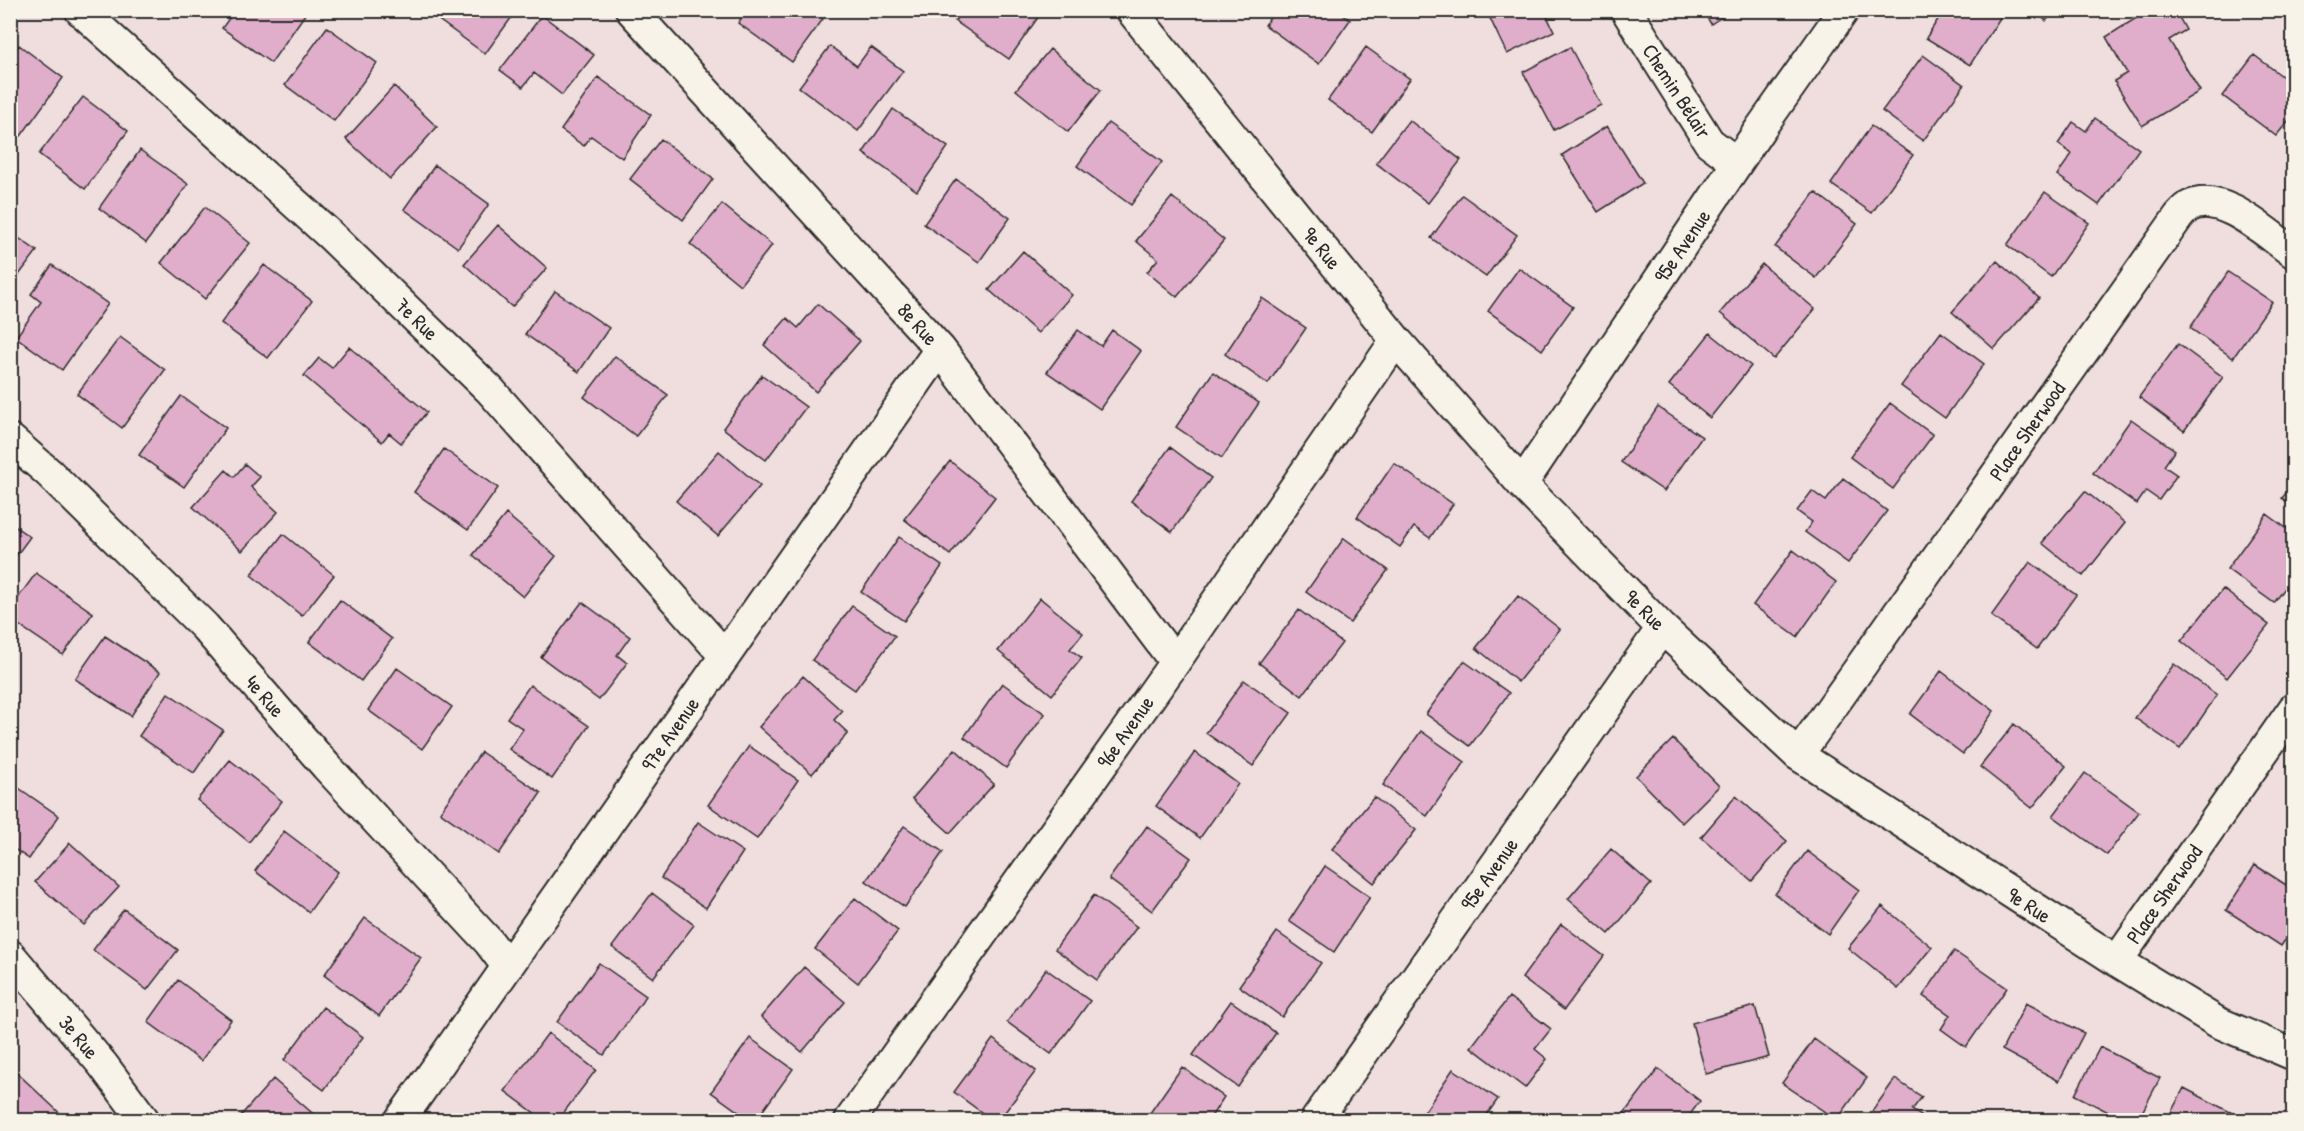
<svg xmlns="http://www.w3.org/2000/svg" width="2304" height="1131" font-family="'Patrick Hand',sans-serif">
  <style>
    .building { fill: #e0aecb; stroke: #2b2b2b; stroke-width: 1.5 }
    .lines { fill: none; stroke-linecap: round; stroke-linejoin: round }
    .minor-casing { stroke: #2b2b2b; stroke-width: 34 }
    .minor { stroke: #f7f3e8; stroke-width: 30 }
    .labels { text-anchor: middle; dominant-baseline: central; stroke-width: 4.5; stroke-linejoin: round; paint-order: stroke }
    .street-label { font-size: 21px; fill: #2b2b2b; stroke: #f7f3e8 }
  </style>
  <rect width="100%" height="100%" fill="#f0dedf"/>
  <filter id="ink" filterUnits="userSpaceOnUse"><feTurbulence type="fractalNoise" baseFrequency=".0167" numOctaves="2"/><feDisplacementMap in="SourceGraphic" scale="12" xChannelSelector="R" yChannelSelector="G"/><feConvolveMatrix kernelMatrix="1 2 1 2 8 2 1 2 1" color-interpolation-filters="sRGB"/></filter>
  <g filter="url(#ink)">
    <!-- building -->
    <path class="building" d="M235,10H308L271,63L222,28Z
      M425,10H517L485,54Z
      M747,10H811L823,19L792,62L738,23Z
      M962,10H1030L1039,16L1009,59L955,21Z
      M1275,10H1336L1350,20L1319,64L1265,25Z
      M1486,10H1544L1554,31L1507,54Z
      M1702,10H1732L1711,24Z
      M1944,10H2005L1970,65L1926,38Z
      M2034,10H2055L2046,21Z
      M2149,10H2175L2186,30L2169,40L2200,91L2142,126L2114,81L2127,73L2106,37Z
      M542,15L594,55L562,95L534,73L523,87L500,70Z
      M327,27L377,63L334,121L285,85Z
      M19,45L63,78L21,136L10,128V57Z
      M830,46L857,66L871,47L903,71L858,131L799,87Z
      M1366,47L1410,79L1372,132L1328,100Z
      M1570,47L1601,105L1554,130L1523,72Z
      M1050,49L1101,90L1068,132L1016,90Z
      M1923,55L1964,85L1923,141L1882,111Z
      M2254,55L2294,85V114L2276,136L2223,96Z
      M598,77L651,115L622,158L591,136L584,146L561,130Z
      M394,86L437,127L390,179L346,139Z
      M83,97L128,131L85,189L39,154Z
      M893,109L948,147L917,191L863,153Z
      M2095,118L2139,149L2099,205L2057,175L2072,154L2058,144L2073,122L2086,131Z
      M1409,120L1461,160L1428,203L1376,163Z
      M1108,123L1162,162L1131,205L1077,166Z
      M1607,126L1643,183L1598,212L1562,155Z
      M1871,126L1913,155L1872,213L1831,184Z
      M661,139L713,179L683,220L630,179Z
      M140,150L188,184L146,243L99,208Z
      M435,165L489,204L458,248L404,209Z
      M956,179L1010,218L979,262L924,224Z
      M1815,192L1857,224L1816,278L1775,247Z
      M2045,192L2089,223L2051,277L2007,245Z
      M1462,195L1517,235L1486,277L1431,238Z
      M1172,197L1224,240L1177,297L1147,272L1158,259L1136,241Z
      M722,204L772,245L740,285L690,244Z
      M205,207L250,243L205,299L161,263Z
      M498,225L547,268L512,307L464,264Z
      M10,232L37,251L10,287Z
      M1023,251L1072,295L1038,333L989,290Z
      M1997,261L2039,298L1994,349L1952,312Z
      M1762,264L1815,309L1774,359L1720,313Z
      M52,265L108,304L62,370L16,337L41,302L31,294Z
      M264,265L312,301L268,358L221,323Z
      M1519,268L1573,307L1542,350L1488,311Z
      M2228,272L2272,302L2233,358L2190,328Z
      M555,291L609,328L579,372L525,334Z
      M1262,298L1306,328L1268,384L1225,354Z
      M818,304L860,341L816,392L764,345L787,318L798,328Z
      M1078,330L1101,346L1112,330L1141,351L1100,409L1047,372Z
      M1941,332L1984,364L1945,418L1901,386Z
      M1710,333L1751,366L1710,418L1669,385Z
      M120,337L165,370L122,428L77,394Z
      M2178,344L2223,377L2184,431L2139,397Z
      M349,347L427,412L401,443L389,433L382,442L304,376L319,358L332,368Z
      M615,356L668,395L636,436L584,397Z
      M1213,372L1259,403L1222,458L1176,427Z
      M762,375L806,407L766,460L723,428Z
      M181,396L226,428L184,487L139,455Z
      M1890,403L1933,435L1893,489L1850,457Z
      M1658,407L1702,437L1664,491L1621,462Z
      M2131,419L2175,450L2164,466L2177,475L2159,500L2146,491L2137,504L2093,473Z
      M1170,447L1211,478L1172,532L1131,501Z
      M444,449L498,488L468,530L414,492Z
      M719,451L760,486L718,536L676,501Z
      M950,461L995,497L950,555L904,519Z
      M1394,463L1453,504L1430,538L1414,527L1400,547L1357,517Z
      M245,464L260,477L251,487L278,512L242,551L193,507L226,470L234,477Z
      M1843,478L1887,511L1848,563L1805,532L1812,522L1797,511L1812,491L1826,501Z
      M2294,483V507L2282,498Z
      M2085,491L2125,523L2083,576L2042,543Z
      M506,514L556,556L523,597L473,555Z
      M2267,514L2294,534V576L2274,603L2227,569Z
      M10,523L30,537L10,564Z
      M283,534L334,575L302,616L251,575Z
      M899,537L942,566L904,621L861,592Z
      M1344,538L1388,570L1350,623L1306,592Z
      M1793,550L1836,582L1797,637L1753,605Z
      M2030,562L2076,595L2037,649L1991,616Z
      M36,573L93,613L63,655L10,619V609Z
      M2223,589L2269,625L2227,678L2181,641Z
      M1518,596L1560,629L1518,682L1476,648Z
      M1040,598L1083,633L1070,649L1082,658L1052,695L998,651Z
      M340,600L392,639L361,681L309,642Z
      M582,602L630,637L617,655L627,663L599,700L541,657Z
      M852,606L895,636L855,690L812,660Z
      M1299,610L1342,643L1302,696L1259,663Z
      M105,636L160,672L131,716L75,679Z
      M1464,661L1509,693L1470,746L1426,714Z
      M2174,664L2217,695L2180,749L2135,718Z
      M397,668L452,707L422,749L368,710Z
      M1941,671L1994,711L1963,754L1910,714Z
      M803,676L842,711L834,720L848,733L812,774L759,727Z
      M1244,680L1291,713L1253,766L1206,733Z
      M1002,683L1045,714L1006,768L964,737Z
      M530,685L589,726L552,779L509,749L523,729L507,718Z
      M168,693L223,730L194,773L139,736Z
      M2014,724L2066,766L2032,808L1980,767Z
      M1421,731L1465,762L1427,816L1383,785Z
      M1673,739L1719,786L1682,823L1636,776Z
      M749,746L798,780L757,839L708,805Z
      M955,749L994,784L950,833L912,799Z
      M481,752L541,793L499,854L440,812Z
      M1195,752L1238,784L1200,838L1156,806Z
      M230,760L282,801L249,842L197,800Z
      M2085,773L2139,812L2107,855L2053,816Z
      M10,782L59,816L29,859L10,846Z
      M1736,796L1787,841L1752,881L1701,837Z
      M1374,797L1416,830L1374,883L1332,849Z
      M698,822L743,852L706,908L661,878Z
      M904,826L943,852L905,907L866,881Z
      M1147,826L1191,858L1152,911L1109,879Z
      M284,831L338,872L309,912L255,871Z
      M70,843L119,887L84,925L35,882Z
      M1611,849L1651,884L1609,934L1568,899Z
      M1807,851L1859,890L1828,934L1775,894Z
      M2255,865L2294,890V927L2281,946L2226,910Z
      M1325,866L1370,897L1334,952L1289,921Z
      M652,893L694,925L653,978L612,947Z
      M1094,895L1137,927L1097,980L1055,949Z
      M855,898L898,931L858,983L815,949Z
      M1882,906L1932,947L1898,989L1848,948Z
      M124,909L178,950L147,990L93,950Z
      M365,918L421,958L379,1016L324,975Z
      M1561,924L1604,956L1564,1010L1522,978Z
      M1277,932L1321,963L1282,1017L1239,986Z
      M1954,951L2007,988L1966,1047L1941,1029L1950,1015L1923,996Z
      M599,963L646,996L604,1055L557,1022Z
      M804,967L845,1002L802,1052L761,1017Z
      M1046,969L1090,1001L1051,1054L1007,1022Z
      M178,980L231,1020L201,1061L148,1022Z
      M1509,997L1551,1029L1535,1049L1547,1059L1525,1088L1471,1047Z
      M1231,1001L1276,1033L1238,1087L1193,1055Z
      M2026,1003L2084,1033L2059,1081L2002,1050Z
      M1755,1006L1769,1057L1706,1074L1692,1023Z
      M323,1007L363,1037L324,1090L284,1060Z
      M548,1033L596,1070L558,1120H544L505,1091Z
      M750,1038L793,1069L756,1120H750L711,1092Z
      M993,1039L1036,1071L999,1120H992L954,1092Z
      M1814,1039L1867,1078L1837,1120L1782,1083Z
      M2100,1047L2160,1078L2138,1120H2124L2075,1095Z
      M1182,1067L1224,1097L1209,1120H1145Z
      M1453,1069L1498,1099L1483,1120H1419Z
      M1658,1069L1700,1101L1686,1120H1619Z
      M14,1070L64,1117L62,1120H10V1075Z
      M273,1079L318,1118L316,1120H237Z
      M1895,1079L1922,1097L1912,1110L1927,1120H1866Z
      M2184,1088L2242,1118L2241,1120H2167Z"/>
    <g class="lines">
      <!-- minor casing -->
      <g class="minor-casing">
        <path id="minor" d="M80,10L329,234L490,390L724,655
          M631,10L940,349L1175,662
          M1131,10L1396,340L1522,484L1662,628L1798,755L2117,961L2217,1022L2294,1055
          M1626,10L1709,142L1737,163
          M10,439L49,473L205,627L326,766L489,942L507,966
          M1522,484L1760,129L1844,10
          M1798,755L2179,216C2182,213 2186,208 2190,206C2222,190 2269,236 2294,253
          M10,955L103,1065L144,1120
          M2117,961L2294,708
          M400,1120L940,349
          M850,1120L1175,662L1396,340
          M1316,1120L1662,628"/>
      </g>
      <!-- minor -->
      <use href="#minor" class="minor"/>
    </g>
  </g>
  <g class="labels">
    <!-- street labels -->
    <g class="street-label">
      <text transform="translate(1677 91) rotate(57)">Chemin Bélair</text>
      <text transform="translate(1682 246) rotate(-56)">95e Avenue</text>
      <text transform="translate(1322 248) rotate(51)">9e Rue</text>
      <text transform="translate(417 319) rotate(44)">7e Rue</text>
      <text transform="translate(918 324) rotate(48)">8e Rue</text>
      <text transform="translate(2027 431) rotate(-55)">Place Sherwood</text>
      <text transform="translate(1645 610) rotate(45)">9e Rue</text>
      <text transform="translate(265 696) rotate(49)">4e Rue</text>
      <text transform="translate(1125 732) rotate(-55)">96e Avenue</text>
      <text transform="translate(670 734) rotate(-55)">97e Avenue</text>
      <text transform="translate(1489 874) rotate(-55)">95e Avenue</text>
      <text transform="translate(2164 894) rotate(-55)">Place Sherwood</text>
      <text transform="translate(2029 905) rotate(33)">9e Rue</text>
      <text transform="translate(79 1037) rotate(50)">3e Rue</text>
    </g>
  </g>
  <!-- margin -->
  <rect width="2304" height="1131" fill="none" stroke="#f7f3e8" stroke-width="36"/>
  <rect x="18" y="18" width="2268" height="1095" fill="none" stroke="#2b2b2b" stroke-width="2" filter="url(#ink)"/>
</svg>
